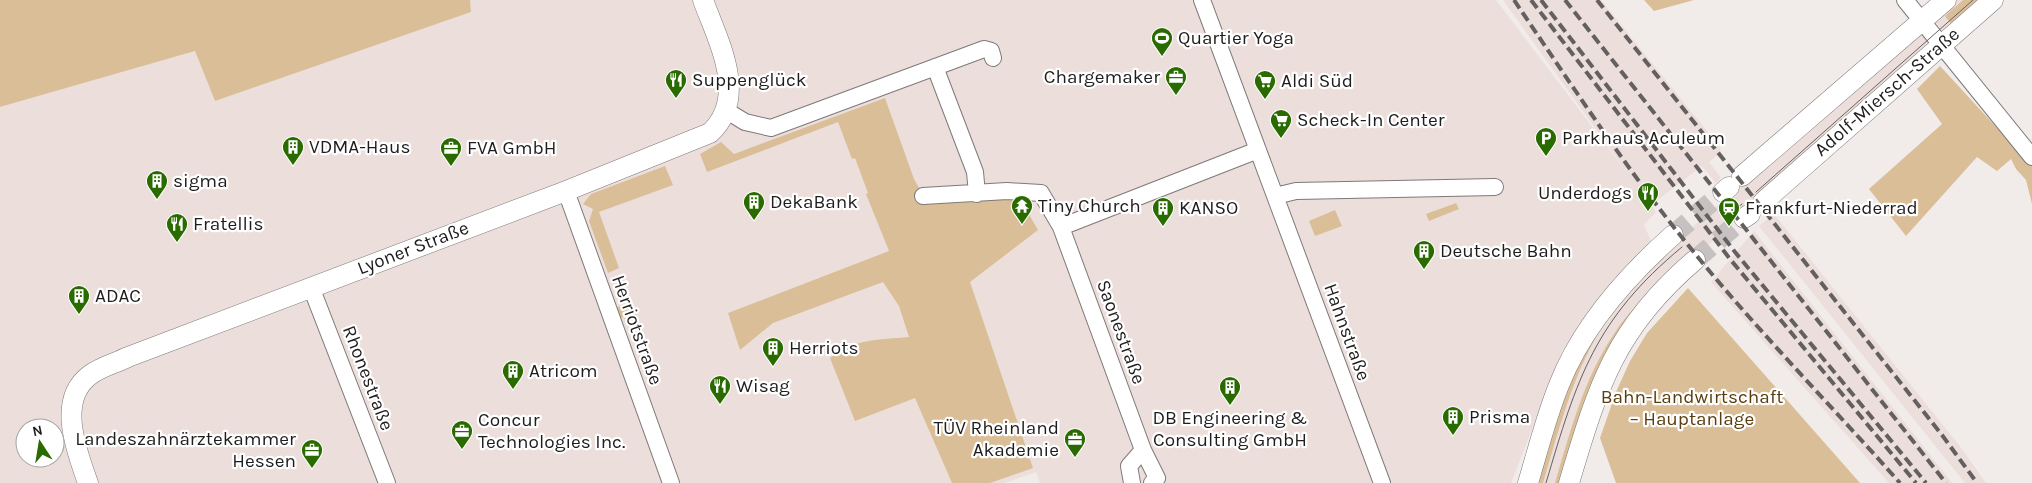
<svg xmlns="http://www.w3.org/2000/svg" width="2032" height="483" font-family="Karla,sans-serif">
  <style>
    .built { fill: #ecdeda; fill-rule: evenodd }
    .green { fill: #dabe98 }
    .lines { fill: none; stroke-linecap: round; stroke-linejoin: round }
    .major-tunnel { stroke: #c7c2c1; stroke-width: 20; stroke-dasharray: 20 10; stroke-linecap: butt }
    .minor-casing { stroke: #7e7978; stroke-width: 18 }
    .major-casing { stroke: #7e7978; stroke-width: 21 }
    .minor { stroke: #fff; stroke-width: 16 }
    .major { stroke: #fff; stroke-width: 20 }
    .tram { stroke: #63605f; stroke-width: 1 }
    .rail { stroke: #63605f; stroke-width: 4; stroke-dasharray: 10 5; stroke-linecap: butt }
    .labels { text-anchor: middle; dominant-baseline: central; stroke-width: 4.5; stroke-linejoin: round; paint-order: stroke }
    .poi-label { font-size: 19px; fill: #1e1c1c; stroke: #fff; text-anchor: start }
    .street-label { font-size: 19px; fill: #1e1c1c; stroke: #fff }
    .park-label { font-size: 19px; fill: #593d0d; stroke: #fff }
  </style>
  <rect width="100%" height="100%" fill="#f1ecea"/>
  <!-- built -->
  <path class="built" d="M470,0H1496L1631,178L1503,0H1601L1719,146L1721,152L1709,162L1721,178L1716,183L1702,166L1651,205L1656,212L1644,225L1651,241L1611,283L1563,350L1511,483H1040L1036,472L1004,483H0V107L195,51L215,101L471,12ZM25,428H55V458H25Z
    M1955,0H1985L1943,31L1935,22Z
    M1923,28L1935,43L1783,180L1653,293L1564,483H1533L1596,331L1661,254Z
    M1774,214L1962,449L1986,483H1965L1759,226Z
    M1754,231L1945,474L1952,483H1889L1711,282Z"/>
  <!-- green -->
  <path class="green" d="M0,0H470L471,12L215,101L195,51L0,107Z
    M1644,0H1694L1654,11Z
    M1963,0H1978L1951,24L1945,16Z
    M1940,66L2032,166V204L2026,180L2016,169L2011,159L1997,171L1977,157L1906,236L1869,189L1942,124L1917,89Z
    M885,98L914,179L927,202C956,207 988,197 1016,192L1038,230L970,282L1033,468L990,483H952L915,398L855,421L830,358C857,338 878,340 909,337L899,306L883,282L773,323L740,350L728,313L889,251L866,194L868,193L855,158L852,159L838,122L707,172L700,154L721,142L734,154Z
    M665,166L673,185L599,212L619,268L608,273L589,221L593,209L583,204L591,194Z
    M1456,203L1459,209L1429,221L1426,214Z
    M1335,210L1342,226L1315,236L1309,221Z
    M1661,254L1664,258C1648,273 1630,289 1616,307C1577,357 1561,423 1543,483H1533C1541,457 1547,431 1557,407C1579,348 1617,298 1661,254Z
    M1688,288L1860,483H1616L1600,438L1616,392L1630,361L1647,333Z
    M1650,290L1653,293L1564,483H1555C1570,432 1584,378 1614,334C1624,318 1638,304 1650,290Z
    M632,302L637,316L625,320L624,317L617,319L613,309Z"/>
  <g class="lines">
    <!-- major-tunnel -->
    <path class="major-tunnel" d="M1673,235L1723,192
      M1695,260L1744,218"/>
    <!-- minor casing -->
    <g class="minor-casing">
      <path id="minor" d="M1202,0L1382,483
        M1905,0L2032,157
        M935,67L975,172L977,194
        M727,111L745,122L771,128L984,49L991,51L993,58
        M566,191L671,483
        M923,196L1007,191L1041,193L1061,227L1258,150
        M1275,196L1296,191L1495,187
        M1061,227L1143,450
        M311,287L387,483
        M1132,483L1129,466L1143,450L1157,478L1152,483"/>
    </g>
    <!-- major casing -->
    <g class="major-casing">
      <path id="major" d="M1742,176L1946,0
        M1723,192L1729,187
        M1763,202L1993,0
        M1744,218L1750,214
        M88,483C77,452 56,400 90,375C100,367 116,363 128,357L566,191L710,133C749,97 718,41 703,0
        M1528,483C1538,450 1546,417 1559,385C1582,326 1627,276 1673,235
        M1569,483C1598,386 1615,328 1695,260"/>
    </g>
    <!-- minor -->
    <use href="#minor" class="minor"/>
    <!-- major -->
    <use href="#major" class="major"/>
    <!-- tram -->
    <path class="tram" d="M1756,192L1973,0
      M1736,209L1742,204
      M1546,483C1577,378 1595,319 1682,247"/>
    <!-- rail -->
    <path class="rail" d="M1514,0C1569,81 1623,164 1684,240C1752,325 1828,402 1900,483
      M1531,0L1730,259L1916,483
      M1541,0L1735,252L1926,483
      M1565,0L1946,483
      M1597,0L1942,435L1977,483"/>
  </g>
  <!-- icons -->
  <defs>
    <g id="stadium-pin" transform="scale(1.125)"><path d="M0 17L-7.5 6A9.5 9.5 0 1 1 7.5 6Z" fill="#2a6b00" stroke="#fff"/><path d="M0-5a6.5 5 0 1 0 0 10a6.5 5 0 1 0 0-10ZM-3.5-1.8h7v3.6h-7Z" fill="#fff"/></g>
    <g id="office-pin" transform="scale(1.125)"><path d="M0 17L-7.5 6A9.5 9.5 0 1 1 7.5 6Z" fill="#2a6b00" stroke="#fff"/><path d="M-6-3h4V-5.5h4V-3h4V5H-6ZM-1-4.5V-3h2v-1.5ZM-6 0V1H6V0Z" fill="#fff"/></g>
    <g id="restaurant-pin" transform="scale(1.125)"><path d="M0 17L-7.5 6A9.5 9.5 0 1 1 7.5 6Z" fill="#2a6b00" stroke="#fff"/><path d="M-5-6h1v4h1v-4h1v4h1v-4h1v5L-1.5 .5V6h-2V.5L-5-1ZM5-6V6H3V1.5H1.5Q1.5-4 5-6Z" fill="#fff"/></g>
    <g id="supermarket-pin" transform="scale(1.125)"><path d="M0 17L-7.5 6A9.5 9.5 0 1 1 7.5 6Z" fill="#2a6b00" stroke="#fff"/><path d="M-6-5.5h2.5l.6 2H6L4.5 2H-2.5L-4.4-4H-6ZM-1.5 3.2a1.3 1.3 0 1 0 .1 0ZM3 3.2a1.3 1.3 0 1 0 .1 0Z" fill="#fff"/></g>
    <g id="parking-pin" transform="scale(1.125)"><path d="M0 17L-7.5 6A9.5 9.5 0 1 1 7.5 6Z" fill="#2a6b00" stroke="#fff"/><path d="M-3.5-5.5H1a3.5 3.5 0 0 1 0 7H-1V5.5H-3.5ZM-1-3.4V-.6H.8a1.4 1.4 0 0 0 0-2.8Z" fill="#fff"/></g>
    <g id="building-pin" transform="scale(1.125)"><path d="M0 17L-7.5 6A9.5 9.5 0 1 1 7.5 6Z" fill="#2a6b00" stroke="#fff"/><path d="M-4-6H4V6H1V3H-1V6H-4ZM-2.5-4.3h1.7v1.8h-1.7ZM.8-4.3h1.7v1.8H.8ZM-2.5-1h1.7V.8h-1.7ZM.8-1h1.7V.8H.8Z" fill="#fff"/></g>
    <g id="temple-pin" transform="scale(1.125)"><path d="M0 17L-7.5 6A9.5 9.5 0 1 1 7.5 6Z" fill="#2a6b00" stroke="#fff"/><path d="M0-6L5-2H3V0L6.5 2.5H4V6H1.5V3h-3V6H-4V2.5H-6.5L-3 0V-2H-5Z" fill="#fff"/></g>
    <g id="station-pin" transform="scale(1.125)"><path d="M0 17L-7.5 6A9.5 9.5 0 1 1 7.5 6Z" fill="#2a6b00" stroke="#fff"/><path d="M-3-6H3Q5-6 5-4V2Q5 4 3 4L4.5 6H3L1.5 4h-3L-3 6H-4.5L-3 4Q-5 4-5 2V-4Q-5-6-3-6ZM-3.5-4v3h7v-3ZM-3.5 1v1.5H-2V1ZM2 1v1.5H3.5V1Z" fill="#fff"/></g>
  </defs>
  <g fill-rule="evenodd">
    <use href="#stadium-pin" x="1162" y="38"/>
    <use href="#office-pin" x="1176" y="77"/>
    <use href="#restaurant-pin" x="676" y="80"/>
    <use href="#supermarket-pin" x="1265" y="81"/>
    <use href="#supermarket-pin" x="1281" y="120"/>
    <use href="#parking-pin" x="1546" y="138"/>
    <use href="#building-pin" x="293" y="147"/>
    <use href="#office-pin" x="451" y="148"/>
    <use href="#building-pin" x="157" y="181"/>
    <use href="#restaurant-pin" x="1648" y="193"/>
    <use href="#building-pin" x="754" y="202"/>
    <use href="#temple-pin" x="1022" y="206"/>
    <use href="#building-pin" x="1163" y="208"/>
    <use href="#station-pin" x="1729" y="208"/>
    <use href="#restaurant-pin" x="177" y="224"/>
    <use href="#building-pin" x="1424" y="251"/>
    <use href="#building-pin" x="79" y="296"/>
    <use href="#building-pin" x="773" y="348"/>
    <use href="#building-pin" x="513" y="371"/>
    <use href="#restaurant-pin" x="720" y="386"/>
    <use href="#building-pin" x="1230" y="387"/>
    <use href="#building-pin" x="1453" y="417"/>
    <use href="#office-pin" x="462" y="431"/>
    <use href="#office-pin" x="1075" y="439"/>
    <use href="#office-pin" x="312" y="450"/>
  </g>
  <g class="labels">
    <!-- poi labels -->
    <g class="poi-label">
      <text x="1178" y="38">Quartier Yoga</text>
      <text x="1160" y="77" text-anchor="end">Chargemaker</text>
      <text x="692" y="80">Suppenglück</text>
      <text x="1281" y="81">Aldi Süd</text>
      <text x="1297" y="120">Scheck-In Center</text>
      <text x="1562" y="138">Parkhaus Aculeum</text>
      <text x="309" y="147">VDMA-Haus</text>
      <text x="467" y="148">FVA GmbH</text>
      <text x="173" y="181">sigma</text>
      <text x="1632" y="193" text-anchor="end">Underdogs</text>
      <text x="770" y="202">DekaBank</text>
      <text x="1038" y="206">Tiny Church</text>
      <text x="1179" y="208">KANSO</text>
      <text x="1745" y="208">Frankfurt-Niederrad</text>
      <text x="193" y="224">Fratellis</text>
      <text x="1440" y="251">Deutsche Bahn</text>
      <text x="95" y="296">ADAC</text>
      <text x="789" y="348">Herriots</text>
      <text x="529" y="371">Atricom</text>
      <text x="736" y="386">Wisag</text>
      <text x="1469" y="417">Prisma</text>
      <text x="1230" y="418" text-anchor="middle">DB Engineering &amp;<tspan x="1230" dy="22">Consulting GmbH</tspan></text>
      <text x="478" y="420">Concur<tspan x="478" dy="22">Technologies Inc.</tspan></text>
      <text x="1059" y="428" text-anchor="end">TÜV Rheinland<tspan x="1059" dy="22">Akademie</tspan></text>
      <text x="296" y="439" text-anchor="end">Landeszahnärztekammer<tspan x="296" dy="22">Hessen</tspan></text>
    </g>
    <!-- street labels -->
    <g class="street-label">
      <text transform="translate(1887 92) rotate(-41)">Adolf-Miersch-Straße</text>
      <text transform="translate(413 248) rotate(-21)">Lyoner Straße</text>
      <text transform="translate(637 330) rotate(70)">Herriotstraße</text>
      <text transform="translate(1121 332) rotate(70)">Saonestraße</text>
      <text transform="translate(1347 332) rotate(70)">Hahnstraße</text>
      <text transform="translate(368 378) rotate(69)">Rhonestraße</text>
    </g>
    <!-- park labels -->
    <g class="park-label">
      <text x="1692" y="397">Bahn-Landwirtschaft<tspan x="1692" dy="22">– Hauptanlage</tspan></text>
    </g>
  </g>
  <!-- north arrow -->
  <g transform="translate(40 443) rotate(348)"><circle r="24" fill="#ffffff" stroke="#a5a4a4"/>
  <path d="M0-4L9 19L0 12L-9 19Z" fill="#2a6b00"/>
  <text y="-8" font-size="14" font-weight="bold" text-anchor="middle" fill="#1e1c1c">N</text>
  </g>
</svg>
